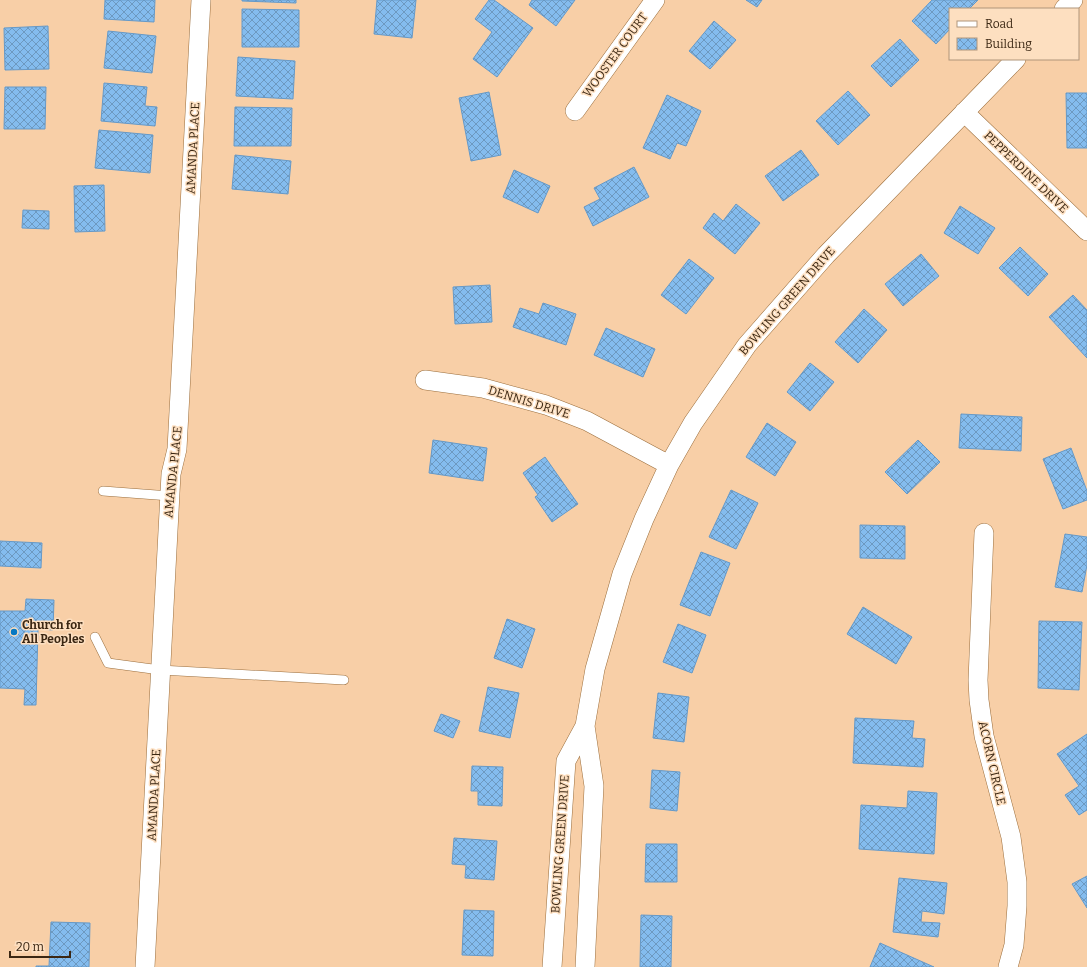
<svg xmlns="http://www.w3.org/2000/svg" width="1087" height="967" font-family="Bitter,serif">
  <style>
    .building { fill: url(#building-cross-hatch); stroke: #6699c7 }
    .lines { fill: none; stroke-linecap: round; stroke-linejoin: round }
    .service-casing { stroke: #9b6e3c; stroke-width: 10 }
    .minor-casing { stroke: #9b6e3c; stroke-width: 20 }
    .service { stroke: #fff; stroke-width: 9 }
    .minor { stroke: #fff; stroke-width: 19 }
    .poi-dot { fill: #0678c2; stroke: #fddfc0; stroke-width: 1.5 }
    .labels { text-anchor: middle; dominant-baseline: central; stroke-width: 3; stroke-linejoin: round; paint-order: stroke }
    .street-label { font-size: 12px; fill: #3b2713; stroke: #fddfc0 }
    .poi-label { font-size: 12px; font-weight: bold; fill: #3b2713; stroke: #fddfc0; text-anchor: start }
  </style>
  <defs>
    <pattern id="building-cross-hatch" width="8" height="8" patternUnits="userSpaceOnUse"><rect width="8" height="8" fill="#84bcee"/><path d="M0 0l8 8M0 8l8-8" fill="none" stroke="#6d99c0"/></pattern>
  </defs>
  <rect width="100%" height="100%" fill="#f8cfa7"/>
  <!-- building -->
  <path class="building" d="M105,0H155L154,22L104,19Z
    M242,0H296V3L242,1Z
    M377,0H416L412,38L374,34Z
    M489,0H494L533,28L497,77L473,59L492,32L475,19Z
    M532,0H575L556,26L529,5Z
    M746,0H762L757,7Z
    M932,0H978L969,9H950V29L936,44L912,21Z
    M242,9L299,10V47H242Z
    M714,21L736,40L710,69L689,51Z
    M48,26L49,69L5,70L4,28Z
    M108,31L156,36L152,73L104,68Z
    M900,39L919,60L891,87L871,66Z
    M238,57L295,61L293,99L236,96Z
    M104,83L147,87L145,106L157,107L155,126L101,121Z
    M5,87H46L45,129H4Z
    M848,91L870,115L838,145L816,121Z
    M489,92L501,155L471,161L459,98Z
    M1066,93H1087V148H1067Z
    M667,95L701,111L686,146L677,143L670,159L643,148Z
    M235,107L292,108L291,146H234Z
    M99,130L153,135L150,173L95,168Z
    M801,150L819,175L783,201L765,176Z
    M235,155L291,161L288,194L232,189Z
    M634,167L649,197L593,226L584,207L600,199L594,188Z
    M514,170L550,186L538,213L503,197Z
    M104,185L105,231L75,232L74,186Z
    M736,204L760,223L735,254L703,228L714,213L723,221Z
    M960,206L995,228L978,254L944,233Z
    M23,210L49,211V229L22,228Z
    M1020,247L1048,274L1028,296L999,268Z
    M921,254L939,276L903,306L885,284Z
    M689,259L714,278L686,314L661,295Z
    M490,285L492,322L455,324L453,287Z
    M1073,295L1087,310V358L1049,317Z
    M543,303L576,314L566,345L513,327L520,308L539,314Z
    M864,309L887,330L858,363L835,342Z
    M606,328L655,349L643,377L594,355Z
    M810,363L834,382L810,411L787,392Z
    M961,414L1022,417L1021,451L959,448Z
    M767,423L796,442L775,476L746,457Z
    M433,440L487,448L483,481L429,473Z
    M918,440L940,462L907,494L885,472Z
    M1071,448L1087,491V500L1063,509L1043,459Z
    M545,457L578,504L552,522L535,497L538,495L523,473Z
    M731,490L758,503L736,549L709,537Z
    M860,525L905,526V559L860,558Z
    M1065,534L1087,537V565L1082,592L1055,587Z
    M0,541L42,543L41,568L0,566Z
    M701,552L730,563L710,616L680,605Z
    M26,599L54,600L53,630L38,629L36,705H24L25,689L0,688V611H25Z
    M863,607L912,637L896,664L847,634Z
    M507,619L535,629L522,668L494,658Z
    M1039,621L1082,622L1079,690L1038,688Z
    M678,624L706,635L692,673L663,662Z
    M488,687L519,693L510,738L479,731Z
    M658,693L689,697L684,742L653,738Z
    M441,714L460,721L453,738L434,731Z
    M855,718L914,721L912,738L925,739L923,767L853,763Z
    M1087,734V810L1079,815L1065,795L1079,786L1057,754Z
    M472,766L503,767L502,806L478,805V791H471Z
    M652,770L680,772L677,811L650,808Z
    M908,791L937,793L934,854L859,849L861,805L907,808Z
    M454,838L497,841L494,880L465,878L466,865L452,864Z
    M646,844H677V882H645Z
    M1087,876V908L1072,884Z
    M899,878L947,883L944,914L922,911L921,922L940,923L938,937L893,932Z
    M464,910L494,911L493,956L462,955Z
    M641,915L672,916L671,967H640Z
    M51,922L90,923L89,967H36V966H49Z
    M880,943L934,967H870Z"/>
  <g class="lines">
    <!-- service casing -->
    <g class="service-casing">
      <path id="service" d="M103,491L170,496
        M95,637L108,663L160,670L344,680"/>
    </g>
    <!-- minor casing -->
    <g class="minor-casing">
      <path id="minor" d="M1064,9L1073,0
        M575,111L655,0
        M964,112L1087,231
        M425,380L483,388L546,405L587,421L669,465
        M984,533L978,680L979,700L984,736L1011,837L1017,882V906L1014,945L1008,967
        M145,967L171,474L177,449L201,0
        M552,967L566,761L585,726
        M585,967L594,786L585,726L595,669L622,574L644,519L669,465L693,423L747,345L826,255L1016,59"/>
    </g>
    <!-- service -->
    <use href="#service" class="service"/>
    <!-- minor -->
    <use href="#minor" class="minor"/>
  </g>
  <!-- markers -->
  <circle class="poi-dot" cx="14" cy="632" r="4"/>
  <g class="labels">
    <!-- street labels -->
    <g class="street-label">
      <text transform="translate(615 55) rotate(-54)">WOOSTER COURT</text>
      <text transform="translate(193 148) rotate(-87)">AMANDA PLACE</text>
      <text transform="translate(1026 172) rotate(44)">PEPPERDINE DRIVE</text>
      <text transform="translate(787 301) rotate(-49)">BOWLING GREEN DRIVE</text>
      <text transform="translate(529 402) rotate(17)">DENNIS DRIVE</text>
      <text transform="translate(173 472) rotate(-84)">AMANDA PLACE</text>
      <text transform="translate(992 763) rotate(77)">ACORN CIRCLE</text>
      <text transform="translate(154 795) rotate(-87)">AMANDA PLACE</text>
      <text transform="translate(560 844) rotate(-86)">BOWLING GREEN DRIVE</text>
    </g>
    <!-- poi labels -->
    <g class="poi-label">
      <text x="22" y="625">Church for<tspan x="22" dy="14">All Peoples</tspan></text>
    </g>
  </g>
  <!-- legend -->
  <rect x="949" y="8" width="130" height="52" fill="#fddfc0" stroke="#af957b"/>
  <rect x="957" y="21" width="20" height="6" fill="#ffffff" stroke="#af957b"/>
  <text x="985" y="28" font-size="12" fill="#3b2713">Road</text>
  <rect x="957" y="38" width="20" height="12" fill="url(#building-cross-hatch)" stroke="#af957b"/>
  <text x="985" y="48" font-size="12" fill="#3b2713">Building</text>
  <!-- scale -->
  <path d="M10 951v6h60v-6" fill="none" stroke="#3b2713" stroke-width="2"/>
  <text x="16" y="951" font-size="12" fill="#3b2713" stroke="#fddfc0" stroke-width="3" paint-order="stroke">20 m</text>
</svg>
